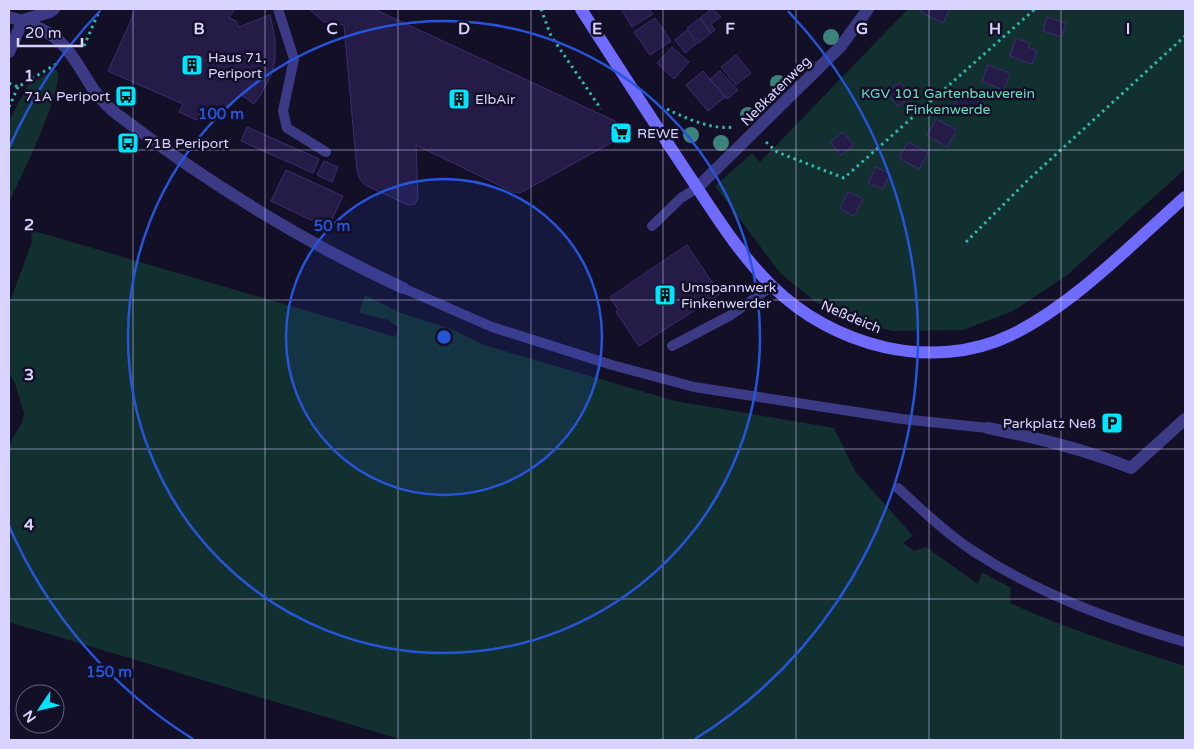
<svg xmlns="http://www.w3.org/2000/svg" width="1194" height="749" font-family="'Varela Round',sans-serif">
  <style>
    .green { fill: #12302f }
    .building { fill: #241b47; stroke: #3b2d73 }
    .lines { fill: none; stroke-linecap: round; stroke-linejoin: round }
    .path { stroke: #2fb8b0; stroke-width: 3; stroke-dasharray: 2.5 4; stroke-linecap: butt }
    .lane { stroke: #3d3a85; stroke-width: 10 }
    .street { stroke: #3d3a85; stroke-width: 12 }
    .secondary { stroke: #6f6bff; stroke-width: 12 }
    .tree { fill: #3d827b }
    .grid { fill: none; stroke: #d9d4ff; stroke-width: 1; stroke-opacity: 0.55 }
    .ring { fill: none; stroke: #2655da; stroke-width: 2.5 }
    .labels { text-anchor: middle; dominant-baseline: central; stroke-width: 5; stroke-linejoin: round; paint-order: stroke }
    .poi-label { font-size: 14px; fill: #d9d4ff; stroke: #130f26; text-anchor: start }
    .street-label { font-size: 14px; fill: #d9d4ff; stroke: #130f26 }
    .park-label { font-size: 14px; fill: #5fe0c0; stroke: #130f26 }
    .grid-label { font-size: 16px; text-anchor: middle; font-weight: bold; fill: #d9d4ff; stroke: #130f26; stroke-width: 5; stroke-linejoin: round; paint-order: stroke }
    .centre { fill: #2655da; stroke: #130f26; stroke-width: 2.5 }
    .ring-label { font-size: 15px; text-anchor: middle; font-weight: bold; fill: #2655da; stroke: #130f26; stroke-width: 5; stroke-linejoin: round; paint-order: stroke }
  </style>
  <rect width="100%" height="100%" fill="#130f26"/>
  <!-- green -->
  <path class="green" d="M908,9H1185V169L1066,276L1013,311L963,330L893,331L863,324L817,303L780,273L715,186L752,153L760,162Z
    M53,70H57C65,90 19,180 9,203V121L27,86Z
    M31,230L396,337L398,327L388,320L359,313L365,295L401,313L451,329L484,345L675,401L834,428L855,471L913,536L903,543L914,551L926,547L978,584L982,572L1011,588L1010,603C1067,629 1125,647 1185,666V740H403L9,622V445L22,422L24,413L15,384L9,373V304L32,242Z"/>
  <!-- building -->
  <path class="building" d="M136,9H231L234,10L229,18L236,21L239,27L270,15L275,39V60L272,73L260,96L254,104L241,95L224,110L213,115L209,108L201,112L197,120L179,112L183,104L108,71Z
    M309,9H374L615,121L621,133L618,139L520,193L513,192L416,145L418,197L415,204L408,205L365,185L360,179L357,171L344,25L324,22Z
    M621,9H649L653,14L632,27Z
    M712,9L721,17L711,24L715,30L711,33L700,18Z
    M922,9H950L943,23L920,12Z
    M1047,17L1066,23L1062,37L1043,31Z
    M655,18L671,41L650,55L634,32Z
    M700,18L711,33L699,43L687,28Z
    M687,30L697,43L685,53L675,40Z
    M1016,38L1030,43L1028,47L1037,51L1032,64L1010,56Z
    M672,47L689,62L674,79L657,63Z
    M736,55L751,73L736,85L721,67Z
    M988,65L1010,73L1004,90L982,82Z
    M703,71L725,97L708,111L686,85Z
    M720,71L738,90L727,99L710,79Z
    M900,82L911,94L898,106L887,93Z
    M961,90L984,100L977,116L954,106Z
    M936,119L957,130L947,147L927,135Z
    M247,127L319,159L313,173L241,141Z
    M843,132L854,145L841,155L830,142Z
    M908,142L928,153L919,169L899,158Z
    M324,161L338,167L332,182L317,175Z
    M876,167L890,174L883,189L868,183Z
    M286,170L343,196L328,228L271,201Z
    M848,192L863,199L854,216L840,208Z
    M687,245L720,294L639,346L616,312L618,310L610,297Z"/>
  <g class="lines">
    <!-- path -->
    <path class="path" d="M541,9L551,36L601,109
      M84,46L100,9
      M9,83L18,87L58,63
      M9,107L18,87
      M667,109C687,119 712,130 735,127
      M766,142L777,152L844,178L1035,9
      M966,242L1028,180L1185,36"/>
    <!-- lane -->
    <path class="lane" d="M278,9L294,59L283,111L287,128L326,152
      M652,226L681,198L697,188
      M403,288L492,327L612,365L694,387L902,419L988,428
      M672,346L731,315L772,286
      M898,488C922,510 946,533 973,551C1039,594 1110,620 1185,642"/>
    <!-- street -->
    <path class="street" d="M9,17C28,22 51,31 65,47C85,70 90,94 118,115C207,182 301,241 403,288
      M23,20L50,12L54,9
      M9,52L23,20
      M697,188L841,46L868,9
      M988,428C1037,438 1084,449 1131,468L1185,419"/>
    <!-- secondary -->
    <path class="secondary" d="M581,9C615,62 649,115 684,168C711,208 737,252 772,286C833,346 932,373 1011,335C1073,305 1133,243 1185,197"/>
  </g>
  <!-- trees -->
  <g class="tree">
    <circle cx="831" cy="37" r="8"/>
    <circle cx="778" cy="83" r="8"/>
    <circle cx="748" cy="115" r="8"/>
    <circle cx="691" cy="135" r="8"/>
    <circle cx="721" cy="143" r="8"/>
  </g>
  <!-- grid -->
  <path class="grid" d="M133,9V740M265,9V740M398,9V740M531,9V740M663,9V740M796,9V740M929,9V740M1061,9V740M9,150H1185M9,300H1185M9,449H1185M9,599H1185"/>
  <!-- distance rings -->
  <circle cx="444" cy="337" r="158" fill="#2655da" fill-opacity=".12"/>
  <g class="ring">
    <circle cx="444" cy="337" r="158"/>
    <circle cx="444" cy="337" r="316"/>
    <path d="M193 739A474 474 0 0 1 9 526M9 148A474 474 0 0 1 100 11M788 11A474 474 0 0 1 695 739"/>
  </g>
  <!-- icons -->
  <defs>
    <g id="building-square" transform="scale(1.125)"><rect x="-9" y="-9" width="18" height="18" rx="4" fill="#00e5ff" stroke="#130f26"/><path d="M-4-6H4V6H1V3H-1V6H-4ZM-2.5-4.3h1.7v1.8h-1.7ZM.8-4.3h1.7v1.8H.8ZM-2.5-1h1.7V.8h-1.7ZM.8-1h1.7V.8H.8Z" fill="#111"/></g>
    <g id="bus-square" transform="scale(1.125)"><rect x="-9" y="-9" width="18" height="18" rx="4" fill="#00e5ff" stroke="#130f26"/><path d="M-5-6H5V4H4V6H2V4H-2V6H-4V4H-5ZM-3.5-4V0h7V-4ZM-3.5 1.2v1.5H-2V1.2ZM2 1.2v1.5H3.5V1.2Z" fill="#111"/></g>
    <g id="supermarket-square" transform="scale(1.125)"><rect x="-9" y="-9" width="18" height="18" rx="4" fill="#00e5ff" stroke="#130f26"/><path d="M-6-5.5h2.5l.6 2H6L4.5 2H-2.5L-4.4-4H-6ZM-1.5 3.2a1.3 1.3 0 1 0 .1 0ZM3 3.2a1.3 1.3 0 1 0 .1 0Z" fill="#111"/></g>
    <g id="parking-square" transform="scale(1.125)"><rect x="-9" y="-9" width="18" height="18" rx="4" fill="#00e5ff" stroke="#130f26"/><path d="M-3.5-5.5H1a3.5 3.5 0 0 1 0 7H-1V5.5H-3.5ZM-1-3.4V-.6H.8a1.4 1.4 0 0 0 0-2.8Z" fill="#111"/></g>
  </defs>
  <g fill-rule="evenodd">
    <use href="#building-square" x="192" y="65"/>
    <use href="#bus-square" x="126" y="96"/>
    <use href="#building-square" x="459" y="99"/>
    <use href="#supermarket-square" x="621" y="133"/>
    <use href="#bus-square" x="128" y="143"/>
    <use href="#building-square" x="665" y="295"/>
    <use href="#parking-square" x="1112" y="423"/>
  </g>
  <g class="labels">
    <!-- poi labels -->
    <g class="poi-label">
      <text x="208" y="57">Haus 71,<tspan x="208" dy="16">Periport</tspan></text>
      <text x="110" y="96" text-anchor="end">71A Periport</text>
      <text x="475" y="99">ElbAir</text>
      <text x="637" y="133">REWE</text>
      <text x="144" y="143">71B Periport</text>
      <text x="681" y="287">Umspannwerk<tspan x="681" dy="16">Finkenwerder</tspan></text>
      <text x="1096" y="423" text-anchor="end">Parkplatz Neß</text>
    </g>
    <!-- street labels -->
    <g class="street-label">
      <text transform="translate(776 91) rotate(-45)">Neßkatenweg</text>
      <text transform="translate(851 317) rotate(23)">Neßdeich</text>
    </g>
    <!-- park labels -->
    <g class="park-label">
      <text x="948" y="93">KGV 101 Gartenbauverein<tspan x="948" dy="16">Finkenwerde</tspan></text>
    </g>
  </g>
  <g class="grid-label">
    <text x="199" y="34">B</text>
    <text x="332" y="34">C</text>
    <text x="464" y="34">D</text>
    <text x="597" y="34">E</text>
    <text x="730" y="34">F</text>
    <text x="862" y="34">G</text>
    <text x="995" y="34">H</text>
    <text x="1128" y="34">I</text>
    <text x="29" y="81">1</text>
    <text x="29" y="230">2</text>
    <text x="29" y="380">3</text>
    <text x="29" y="530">4</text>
  </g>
  <circle cx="444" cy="337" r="8" class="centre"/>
  <g class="ring-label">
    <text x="221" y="119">100 m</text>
    <text x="332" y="231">50 m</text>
    <text x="109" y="677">150 m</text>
  </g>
  <!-- border -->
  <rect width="1194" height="749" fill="none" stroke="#d9d4ff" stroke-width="20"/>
  <!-- north arrow -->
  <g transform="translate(40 709) rotate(235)"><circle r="24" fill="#130f26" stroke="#625e7d"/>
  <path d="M0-4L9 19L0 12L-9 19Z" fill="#00e5ff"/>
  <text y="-8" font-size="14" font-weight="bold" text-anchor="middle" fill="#d9d4ff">N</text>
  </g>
  <!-- scale -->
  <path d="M18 38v8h64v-8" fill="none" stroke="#d9d4ff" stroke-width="2.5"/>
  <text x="25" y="38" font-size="15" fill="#d9d4ff" stroke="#130f26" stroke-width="4" paint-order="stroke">20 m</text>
</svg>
